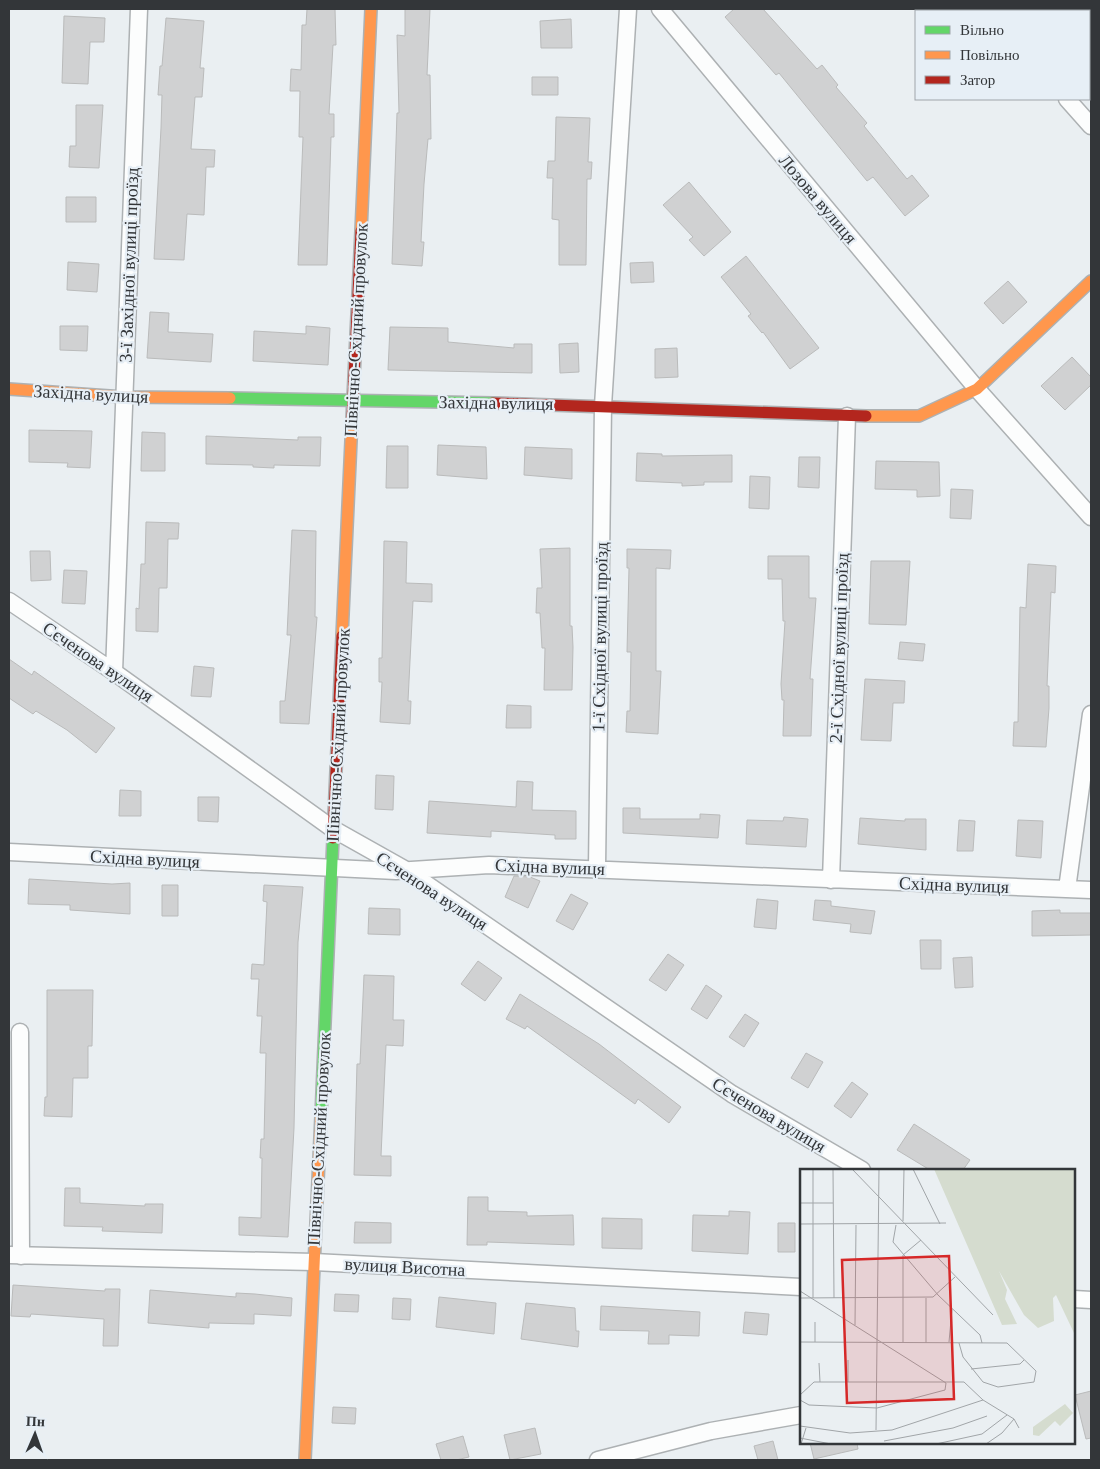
<svg xmlns="http://www.w3.org/2000/svg" width="1100" height="1469" font-family="Georgia,serif">
  <style>
    .building { fill: #d0d1d2; stroke: #babbbb }
    .lines { fill: none; stroke-linecap: round; stroke-linejoin: round }
    .street-casing { stroke: #adb1b3; stroke-width: 19 }
    .fast-casing { stroke: #adb1b3; stroke-width: 14 }
    .slow-casing { stroke: #adb1b3; stroke-width: 14 }
    .jam-casing { stroke: #adb1b3; stroke-width: 14 }
    .street { stroke: #fcfdfd; stroke-width: 16 }
    .fast { stroke: #63d668; stroke-width: 11 }
    .slow { stroke: #ff974d; stroke-width: 11 }
    .jam { stroke: #b3261e; stroke-width: 11 }
    .labels { text-anchor: middle; dominant-baseline: central; stroke-width: 4.5; stroke-linejoin: round; paint-order: stroke }
    .street-label { font-size: 18px; fill: #333639; stroke: #e7eff6 }
    .inset-road { fill: none; stroke: #a1a5a8; stroke-width: 1 }
    .view { fill: #d62828; fill-opacity: 0.15; stroke: #d62828; stroke-width: 2.5 }
    .inset-edge { fill: none; stroke: #333639; stroke-width: 2.5 }
  </style>
  <rect width="100%" height="100%" fill="#eaeff2"/>
  <!-- building -->
  <path class="building" d="M307,9H335L336,45H333L329,114H334V137H331L327,265H298L303,137H299L300,91H290L291,69L301,70L302,25H306Z
    M405,9H430L427,75H430L431,139H428L424,184L421,242H424L422,266L392,264L397,113H399L397,35L405,36Z
    M734,9H763L817,69L822,65L838,85L836,87L867,123L864,126L907,179L912,175L929,196L905,216L873,177L867,181L779,73L776,75L725,17Z
    M64,16L105,18L104,42H90L88,84L62,83Z
    M166,18L204,21L200,68H204L202,97H195L191,149L215,150L214,167H206L204,215L187,214L184,260L154,259L161,128L162,95H158L160,66H162Z
    M571,19L572,48H541L540,21Z
    M532,77H558V95H532Z
    M76,105H103L99,168L69,167L70,146H76Z
    M556,117L590,118L588,162H592L591,179H587L586,265H559V220L552,219L553,178H547L548,161H555Z
    M689,182L731,232L704,256L689,240L693,237L663,205Z
    M66,197H96V222H66Z
    M746,256L819,348L790,369L763,332L762,333L748,316L751,314L721,277Z
    M68,262L99,264L97,292L67,290Z
    M653,262L654,282L631,283L630,263Z
    M1008,281L1027,302L1003,324L984,303Z
    M150,312L169,313L168,332L213,334L211,362L147,358Z
    M60,326H88L87,351L60,350Z
    M306,326L330,328L328,365L253,361L254,331L306,334Z
    M390,327L448,328V342L514,348V344H532V373L388,370Z
    M578,343L579,372L560,373L559,344Z
    M677,348L678,377L655,378V349Z
    M1072,357L1091,377V385L1065,410L1041,386Z
    M29,430L92,431L90,468L67,467L68,463L29,462Z
    M142,432L165,433V471H141Z
    M206,436L298,440V437H321L320,466L274,465V468L253,467V465L206,464Z
    M438,445L486,447L487,479L437,475Z
    M387,446H408V488H386Z
    M525,447L572,449V479L524,475Z
    M637,453L662,454V456L732,455V482H704V485L682,486V483L636,481Z
    M799,457H820L819,488L798,487Z
    M876,461L939,462L940,496L917,497V490L875,489Z
    M750,476L770,477L769,509L749,508Z
    M951,489L973,490L971,519L950,518Z
    M146,522L179,523L178,539H168L167,588H159L158,632L136,631V608L139,609L141,564H145Z
    M292,530L316,531L315,617H317L309,724L280,723V701H285L291,635H287Z
    M384,541L407,542L406,583L432,584V602L413,601L408,701H411L410,724L380,722L382,682H379V658H382Z
    M570,548V626H572L573,647L572,690H544L545,648H542L540,613H536L537,588H542L540,549Z
    M627,549L671,550L670,569L656,568V671H661L658,734L626,732L627,711H630L631,652H627L629,568H627Z
    M30,551H50L51,580L31,581Z
    M768,556H809V598H816L810,679H813L811,736H783L784,700H782L781,684L785,621H783L782,579H768Z
    M871,561H910L906,625L869,624Z
    M1028,564L1056,566L1055,593L1051,592L1047,686H1049V708L1046,747L1013,746L1014,722H1018L1020,607L1026,608Z
    M64,570L87,571L85,604L62,603Z
    M900,642L925,644L923,661L898,659Z
    M9,659L32,675L34,671L115,728L96,753L67,730L36,711L33,714L9,698Z
    M194,666L214,668L211,697L191,696Z
    M865,679L905,681L904,703H893L891,741L861,740Z
    M507,705L531,706V728H506Z
    M376,775L394,776L393,810L375,809Z
    M517,781L533,782L532,810L576,811V839H555V835L491,831V837L427,833L429,801L516,807Z
    M120,790L141,791V816H119Z
    M198,797H219L218,822L198,821Z
    M623,808H640V819H700V814L720,815L718,838L623,833Z
    M784,817L808,819L806,847L746,844L747,820L783,821Z
    M860,818L905,821V819H926V850L858,844Z
    M959,820L975,821L973,851H957Z
    M1018,820L1043,821L1041,858L1016,856Z
    M514,876L530,877L540,881L528,908L505,897Z
    M29,879L112,884L130,883V914L70,910V905L28,904Z
    M162,885H178V916H162Z
    M264,885L303,887L298,942L294,1128L288,1237L239,1235V1217L261,1218L262,1158H260L261,1139H264L266,1053H260L262,1016H257L259,979H251L252,964L264,965L267,902L263,901Z
    M571,894L588,903L573,930L556,921Z
    M757,899L778,901L776,929L754,927Z
    M815,900L831,901V906L875,911L871,934L850,932L851,924L813,920Z
    M369,908L400,909V935L368,934Z
    M1060,910V913H1091V935L1032,936V911Z
    M920,940H941V969H921Z
    M668,954L684,965L666,991L649,980Z
    M972,957L973,987L955,988L953,958Z
    M478,961L502,978L485,1001L461,984Z
    M364,975L394,976L393,1020H404L403,1046L386,1045L381,1156H391V1176L354,1175L357,1064H360Z
    M706,985L722,996L707,1019L691,1009Z
    M47,990H93L92,1046H88V1078H73L72,1117L44,1116L45,1097H47Z
    M520,994L599,1044L681,1107L669,1123L638,1099L635,1104L527,1026L525,1029L506,1019Z
    M745,1014L759,1023L744,1047L729,1037Z
    M806,1053L823,1062L808,1088L791,1078Z
    M852,1082L868,1094L851,1118L834,1106Z
    M914,1124L970,1160L963,1170H930L897,1150Z
    M65,1188H80V1203L145,1206V1204H163L162,1233L102,1231L103,1227L64,1226Z
    M468,1197H488V1211L527,1212V1216L573,1215L574,1245L487,1242V1245H467Z
    M729,1211L750,1212L748,1254L692,1251L693,1215L729,1216Z
    M602,1218L642,1219V1249L602,1248Z
    M355,1222L391,1223V1243H354Z
    M778,1223H795V1252H778Z
    M13,1285L105,1291V1289H120L118,1346H103L104,1319L31,1314L30,1317L11,1316Z
    M150,1290L236,1297V1293L255,1294L292,1298L291,1316L254,1314V1324L209,1323V1328L148,1323Z
    M335,1294L359,1295L358,1312L334,1311Z
    M439,1297L496,1303L494,1334L436,1327Z
    M393,1298L411,1299L410,1320L392,1319Z
    M526,1303L575,1308L576,1331H579L578,1347L521,1339Z
    M601,1306L700,1312L699,1336L669,1335V1344H648L649,1331L600,1330Z
    M745,1312L769,1314L767,1335L743,1333Z
    M1091,1391V1438L1086,1439L1075,1395Z
    M333,1407L356,1408L355,1424L332,1423Z
    M535,1428L541,1454L510,1460L504,1435Z
    M463,1436L469,1457L456,1460H441L436,1444Z
    M773,1441L778,1460H758L754,1446Z
    M810,1443H857L858,1449L814,1459Z"/>
  <g class="lines">
    <!-- street casing -->
    <g class="street-casing">
      <path id="street" d="M660,9L977,389L1091,517
        M986,9L989,11
        M1067,99L1091,126
        M9,601L114,672L333,829L406,870L732,1094L862,1170
        M114,672L139,9
        M9,852L396,871L489,865L1091,890
        M597,868L603,406L628,9
        M831,880L847,416
        M1067,889L1091,714
        M20,1032L21,1256
        M9,1255L314,1262L801,1287
        M1074,1299L1091,1300
        M598,1460L711,1431L801,1415"/>
    </g>
    <!-- fast casing -->
    <g class="fast-casing">
      <path id="fast" d="M230,398L493,403
        M321,1116L333,838"/>
    </g>
    <!-- slow casing -->
    <g class="slow-casing">
      <path id="slow" d="M361,231L371,9
        M9,389L124,397L230,398
        M866,416H919L977,389L1091,281
        M342,636L352,419
        M305,1460L321,1116"/>
    </g>
    <!-- jam casing -->
    <g class="jam-casing">
      <path id="jam" d="M493,403L866,416
        M352,419L361,231
        M333,838L342,636"/>
    </g>
    <!-- street -->
    <use href="#street" class="street"/>
    <!-- fast -->
    <use href="#fast" class="fast"/>
    <!-- slow -->
    <use href="#slow" class="slow"/>
    <!-- jam -->
    <use href="#jam" class="jam"/>
  </g>
  <g class="labels">
    <!-- street labels -->
    <g class="street-label">
      <text transform="translate(818 199) rotate(50)">Лозова вулиця</text>
      <text transform="translate(129 265) rotate(-88)">3-ї Західної вулиці проїзд</text>
      <text transform="translate(356 330) rotate(-87)">Північно-Східний провулок</text>
      <text transform="translate(91 394) rotate(3)">Західна вулиця</text>
      <text transform="translate(496 403) rotate(1)">Західна вулиця</text>
      <text transform="translate(600 637) rotate(-89)">1-ї Східної вулиці проїзд</text>
      <text transform="translate(839 648) rotate(-88)">2-ї Східної вулиці проїзд</text>
      <text transform="translate(98 662) rotate(34)">Сєченова вулиця</text>
      <text transform="translate(338 735) rotate(-87)">Північно-Східний провулок</text>
      <text transform="translate(145 859) rotate(3)">Східна вулиця</text>
      <text transform="translate(550 867) rotate(2)">Східна вулиця</text>
      <text transform="translate(954 885) rotate(2)">Східна вулиця</text>
      <text transform="translate(432 891) rotate(33)">Сєченова вулиця</text>
      <text transform="translate(769 1115) rotate(31)">Сєченова вулиця</text>
      <text transform="translate(319 1139) rotate(-87)">Північно-Східний провулок</text>
      <text transform="translate(405 1267) rotate(3)">вулиця Висотна</text>
    </g>
  </g>
  <!-- overview -->
  <g transform="translate(800 1169)">
    <rect width="275" height="275" fill="#eaeff2"/>
    <path d="M134,0H275L274,164L256,126L253,129L254,152L238,159L224,146L199,102L207,121L205,130L217,155L202,156ZM265,235L273,244L260,257L255,252L239,267L233,266V258Z" fill="#d5dccf"/>
    <path class="inset-road" d="M13,0V129M33,0L34,129M52,0L193,146M113,0L140,55M0,34H33M103,52L104,0M0,55L146,54M96,56L93,73L138,126L180,166L182,174M0,122L146,214L145,221L77,239L9,236L0,231M0,129L133,128L155,108M126,129V174M15,153V173M55,156L56,56M0,173L207,174L236,202L234,213L198,218L183,213L163,188L159,174M103,173V86L121,71M149,173L152,140M48,191V213M19,194L20,213M171,200L220,195L224,191M0,226L14,213H164L183,231L214,250L219,259M0,257L50,264L92,261L183,231M76,261L79,0M0,269L31,275M84,272L153,259L187,247M1,275L6,259M136,275L182,265L207,246M186,275L202,264L214,250"/>
    <path class="view" d="M149,87L154,230L47,234L42,91Z"/>
    <rect width="275" height="275" class="inset-edge"/>
  </g>
  <!-- border -->
  <rect width="1100" height="1469" fill="none" stroke="#333639" stroke-width="20"/>
  <!-- legend -->
  <rect x="915" y="10" width="175" height="90" fill="#e7eff6" stroke="#9fa5aa"/>
  <rect x="925" y="26" width="25" height="8" fill="#63d668" stroke="#9fa5aa"/>
  <text x="960" y="35" font-size="15" fill="#333639">Вільно</text>
  <rect x="925" y="51" width="25" height="8" fill="#ff974d" stroke="#9fa5aa"/>
  <text x="960" y="60" font-size="15" fill="#333639">Повільно</text>
  <rect x="925" y="76" width="25" height="8" fill="#b3261e" stroke="#9fa5aa"/>
  <text x="960" y="85" font-size="15" fill="#333639">Затор</text>
  <!-- north arrow -->
  <g transform="translate(35 1434) rotate(2)" stroke="#e7eff6" stroke-width="4" paint-order="stroke">
  <path d="M0-4L9 19L0 12L-9 19Z" fill="#333639"/>
  <text y="-8" font-size="14" font-weight="bold" text-anchor="middle" fill="#333639">Пн</text>
  </g>
</svg>
